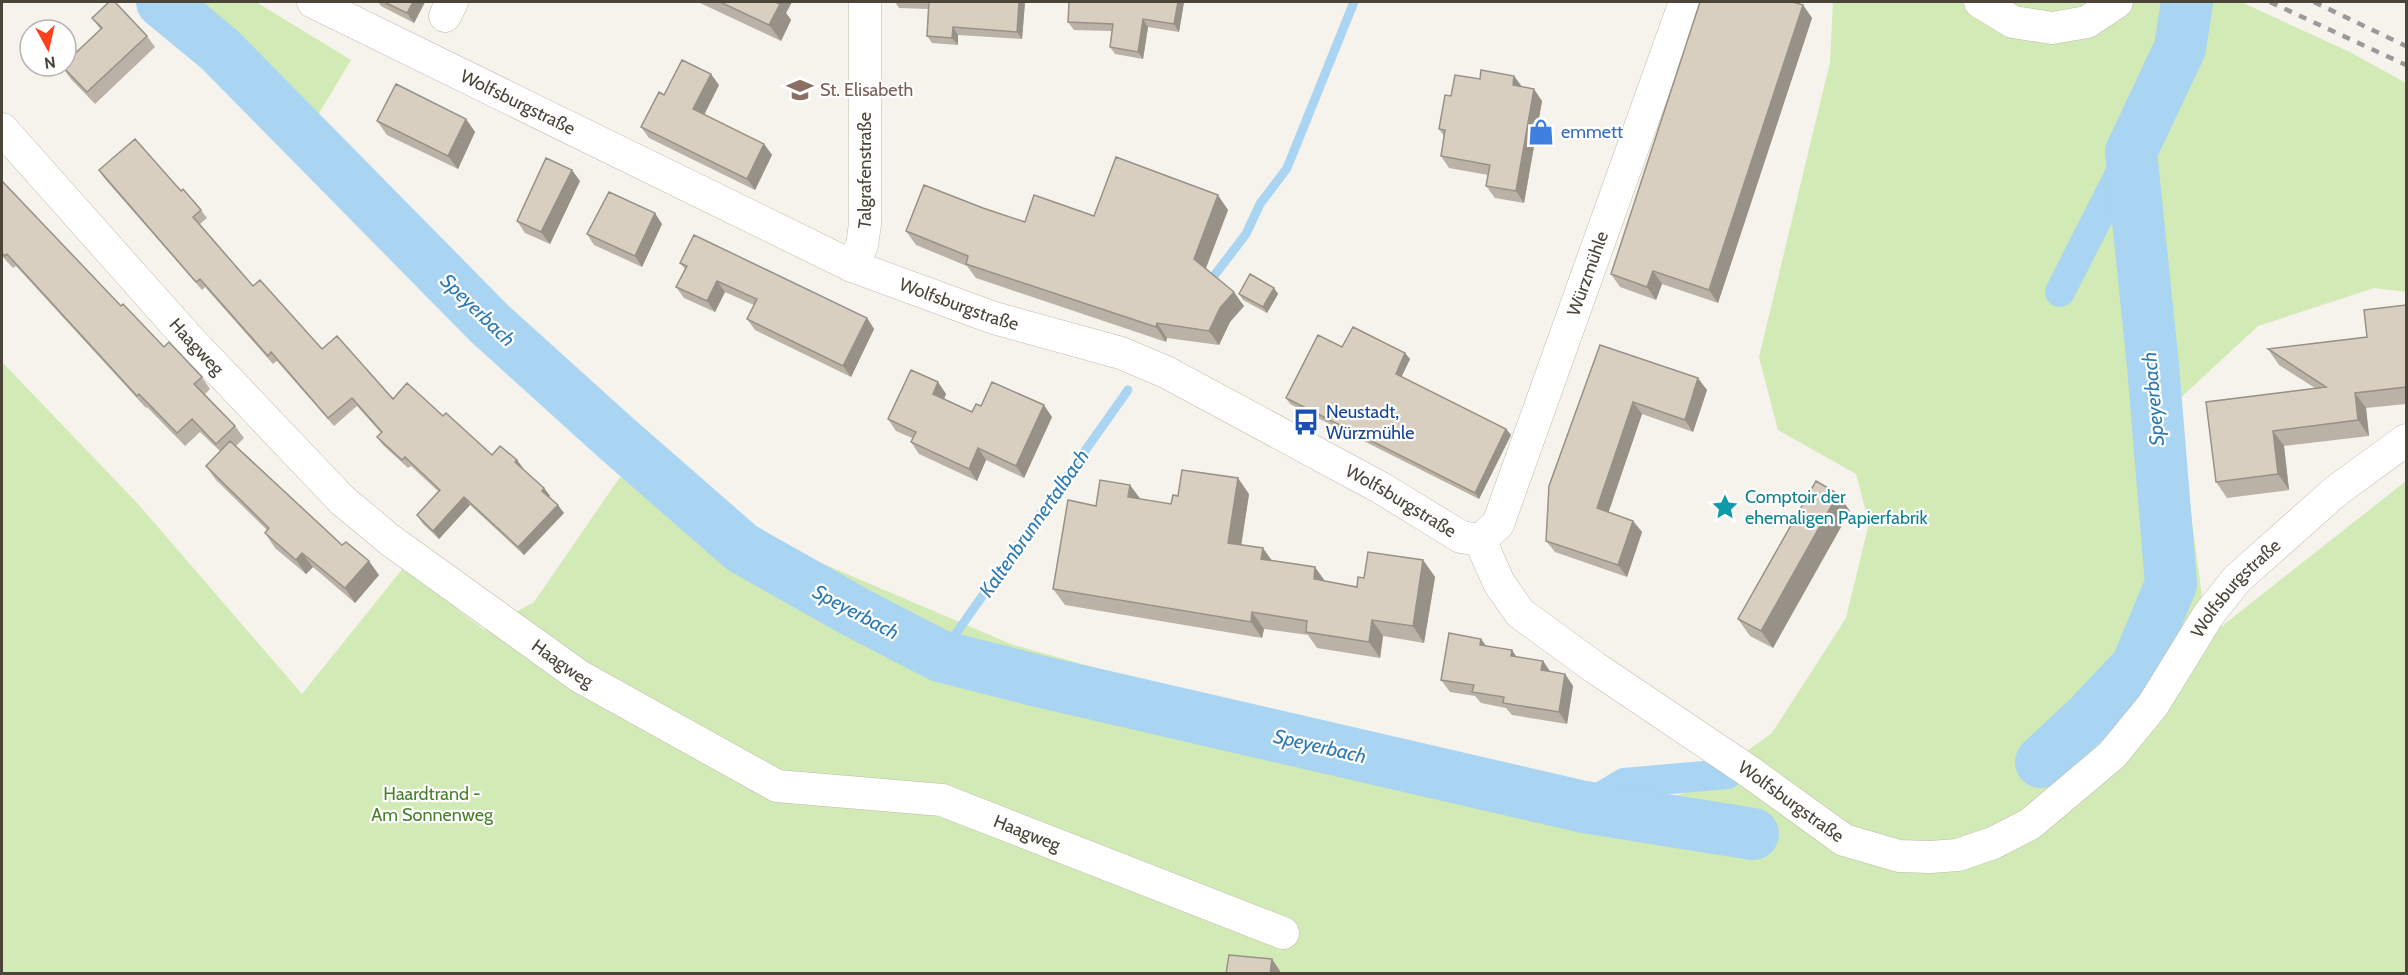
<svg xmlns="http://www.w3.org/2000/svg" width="2408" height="975" font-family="Cabin,sans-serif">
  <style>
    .green { fill: #d2eab5 }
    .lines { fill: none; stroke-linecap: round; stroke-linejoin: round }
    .stream { stroke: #a9d4f2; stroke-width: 9 }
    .canal { stroke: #a9d4f2; stroke-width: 30 }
    .river { stroke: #a9d4f2; stroke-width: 52 }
    .street-casing { stroke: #c2bbae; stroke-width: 33 }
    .street { stroke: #fff; stroke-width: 32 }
    .rail { stroke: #9a9a9a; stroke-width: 4.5; stroke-dasharray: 8 8; stroke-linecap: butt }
    .wall { fill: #bab2a6 }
    .shaded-wall { fill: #979187 }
    .building { fill: #d8cfc1; stroke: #979187; stroke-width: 1.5 }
    .labels { text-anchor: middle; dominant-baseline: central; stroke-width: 4.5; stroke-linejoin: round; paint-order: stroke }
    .education-label { font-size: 18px; fill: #785e54; stroke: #fff; text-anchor: start }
    .street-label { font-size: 18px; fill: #4b4439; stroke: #fff }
    .shop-label { font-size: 18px; fill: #366cbe; stroke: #fff; text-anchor: start }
    .transit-label { font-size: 18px; fill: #164399; stroke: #fff; text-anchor: start }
    .culture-label { font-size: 18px; fill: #0d838f; stroke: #fff; text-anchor: start }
    .park-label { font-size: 18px; fill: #4a7f2a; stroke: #fff }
    .water-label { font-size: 20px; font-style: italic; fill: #2e7ab2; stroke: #fff }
  </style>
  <rect width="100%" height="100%" fill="#f6f3ec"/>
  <!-- green -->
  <path class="green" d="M177,2H256L351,60L312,125Z
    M1833,2H2241L2350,52L2406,83V292L2374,288L2258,326L2176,402L2206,626H2222L2406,481V973H2V362L139,505L302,694L404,567L484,630L534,602L620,477L1011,644L1618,815L1693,790L1772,733L1846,618L1869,523L1856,474L1778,430L1759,357L1830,62Z"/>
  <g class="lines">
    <!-- stream -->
    <path class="stream" d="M1207,285L1246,234L1260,204L1287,168L1354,2
      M940,656L1128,390"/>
    <!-- canal -->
    <path class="canal" d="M2060,292L2131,152
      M1584,807L1624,783L1727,774"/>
    <!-- river -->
    <path class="river" d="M162,2L219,49L489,323L615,437L742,548L857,613L940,656L1038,681L1584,807L1753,834
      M2041,762L2087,719L2137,666L2171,584L2153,366L2131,152L2180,48L2187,2"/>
    <!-- street casing -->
    <g class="street-casing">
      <g id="street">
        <path id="s1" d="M313,2L852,266L994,318L1121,353L1166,372L1381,488L1461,537L1480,540"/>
        <path d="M1980,2L2013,22L2052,28L2087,22L2117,2"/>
        <path d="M445,16L452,2"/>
        <path id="s2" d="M2,129L187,337L342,500L390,540L579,676L777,786L942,800L1283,933"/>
        <path id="s3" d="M852,266L862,245L865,224V2"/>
        <path id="s4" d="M1480,540L1499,583L1520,613L1594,667L1747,770L1844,840L1899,856L1930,857L1958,855L1993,843L2030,824L2112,755L2153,705L2209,614L2237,579L2336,491L2406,440"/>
        <path id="s5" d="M1480,540L1498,524L1685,2"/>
      </g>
    </g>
    <!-- street -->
    <use href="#street" class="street"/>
    <!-- rail -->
    <path class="rail" d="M2270,2L2406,65
      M2314,2L2406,46"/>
  </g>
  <!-- wall -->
  <path class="wall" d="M378,2H425L414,23L381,6Z
    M698,2H792L786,13L791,20L781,41Z
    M895,2H1025L1022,39L958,35V45L932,43L927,36L928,9L899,8Z
    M1184,2L1179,32L1148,27L1143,59L1115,54L1110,47L1112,31L1074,30L1068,22Z
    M1803,5L1812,18L1718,303L1662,284L1656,300L1620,287L1611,274Z
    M92,18L147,36L155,47L95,104L70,78L62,66L101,30Z
    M1514,76L1521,86L1542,101L1524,203L1495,198L1486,186L1488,175L1449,168L1441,156L1444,136L1439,129L1451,96L1480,79Z
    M719,85L704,115L764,144L772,155L755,190L649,138L641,127L664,95Z
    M466,119L475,132L458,169L387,135L377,121Z
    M99,170L181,191L201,210L207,218L200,224L253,286L322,349L393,399L443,416L492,455L517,460L522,469L544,488L550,496L549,497L564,513L524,555L470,505L439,539L423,524L417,515L439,492L411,466L408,468L383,445L377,437L381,433L357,406L334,426L277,361L273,364L205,287L202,290L105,179Z
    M2,181L121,306L164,347L202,377L210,389L205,394L235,426L244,438L236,446L342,545L379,575L355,603L313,567L306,574L275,548L265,533L267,530L216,480L206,466L220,451L200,432L185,446L147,407L146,408L16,266L13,268L2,256Z
    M580,181L550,244L525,233L517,221Z
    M983,208L1025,222L1094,216L1228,210L1206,268L1244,306L1230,322L1219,345L1167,338L1166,342L976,278L967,266L916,245L906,231Z
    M662,224L642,267L594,245L587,234Z
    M680,263L867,318L874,329L851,377L755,330L747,319L754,305L725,292L715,312L684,298L676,287L685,269Z
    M1274,288L1278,294L1267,313L1243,300L1239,294Z
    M2406,305V404L2366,408L2369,436L2284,446L2289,490L2227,498L2216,482L2315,388L2279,365L2268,349L2367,337Z
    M1600,345L1707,390L1693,432L1642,414L1608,512L1633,521L1642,532L1627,577L1555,552L1546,541Z
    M1342,347L1405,353L1410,359L1401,377L1506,429L1511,435L1479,499L1290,404L1286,398Z
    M938,382L946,394L944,399L972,412L981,406L1052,417L1024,478L986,460L977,481L919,454L911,442L912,438L896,431L888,419Z
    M1249,494L1241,545L1272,560L1325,581L1357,587L1364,578L1423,560L1435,577L1424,643L1383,636L1380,658L1317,648L1308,635L1264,629L1262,638L1065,605L1053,589L1140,499L1171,504L1178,496Z
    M1850,511L1773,648L1750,636L1738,619Z
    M1481,639L1486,646L1516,657L1543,661L1550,671L1565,674L1573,686L1567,724L1512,715L1506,708L1481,703L1475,696L1450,692L1441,680Z"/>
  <!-- shaded-wall -->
  <path class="shaded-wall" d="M413,2H425L414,23L407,13Z
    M774,2H792L786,13L791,20L781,41L769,25Z
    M1019,2H1025L1022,39L1017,32Z
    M1178,2H1184L1179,32L1174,24Z
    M1803,5L1812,18L1718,303L1709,290Z
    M1143,19L1148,27L1143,59L1138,52Z
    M953,27L958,35V45L952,38Z
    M711,74L719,85L701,121L693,109Z
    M1514,76L1523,88L1513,85Z
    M1534,89L1542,101L1524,203L1516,191Z
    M466,119L475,132L458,169L448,156Z
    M764,144L772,155L755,190L747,179Z
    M572,170L580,181L550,244L541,232Z
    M1218,195L1228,210L1204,273L1194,259Z
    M655,213L662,224L642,267L635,256Z
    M1653,271L1662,284L1656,300L1647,287Z
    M717,281L725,292L715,312L707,301Z
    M1274,288L1278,294L1267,313L1263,307Z
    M1234,292L1244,306L1230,322L1219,345L1209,331L1220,308Z
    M867,318L874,329L851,377L843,366Z
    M1157,323L1167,338L1166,342L1156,327Z
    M1405,353L1410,359L1400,380L1396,374Z
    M1698,378L1707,390L1693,432L1685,420Z
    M938,382L946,394L941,405L933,394Z
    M2355,393L2366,408L2369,436L2358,420Z
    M1633,402L1642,414L1606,520L1597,508Z
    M1044,405L1052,417L1024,478L1016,466Z
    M1506,429L1511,435L1479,499L1475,493Z
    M2273,431L2284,446L2289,490L2278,474Z
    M978,448L986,460L977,481L969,469Z
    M517,460L523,468L521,471L515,462Z
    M1238,478L1249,494L1239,560L1228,543Z
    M1130,485L1142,501L1128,497Z
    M544,488L550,496L548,499L542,491Z
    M1838,494L1850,511L1773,648L1761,631Z
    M464,497L470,505L439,539L433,531Z
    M558,505L564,513L524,555L518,547Z
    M1633,521L1642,532L1627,577L1618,565Z
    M1263,548L1275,565L1261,559Z
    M302,553L313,567L306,574L296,560Z
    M1423,560L1435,577L1424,643L1413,626Z
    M369,561L379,575L355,603L345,588Z
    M1315,567L1327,584L1314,579Z
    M1252,612L1264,629L1262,638L1251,622Z
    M1372,620L1383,636L1380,658L1369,642Z
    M1481,639L1489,650L1480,645Z
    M1512,650L1520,662L1511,656Z
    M1543,661L1551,673L1541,670Z
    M1565,674L1573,686L1567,724L1559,712Z
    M1272,959L1280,971V974H1270Z"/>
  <!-- building -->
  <path class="building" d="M109,2H115L147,36L87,92L62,66H66V62L102,28L92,18Z
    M384,2H413L407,13Z
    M720,2H775L780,4L769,25Z
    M915,2H1019L1017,32L953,27L952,38L927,36L929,2Z
    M1069,2H1178L1174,24L1143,19L1138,52L1110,47L1113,24L1068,22Z
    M1700,2H1793L1803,5L1709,290L1653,271L1647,287L1611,274Z
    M682,60L711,74L693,109L764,144L747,179L641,127L659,92L664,95Z
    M1481,70L1514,76L1513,85L1534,89L1516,191L1486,186L1490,165L1441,156L1445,130L1439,129L1445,95L1451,96L1455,75L1480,79Z
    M396,84L466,119L448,156L377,121Z
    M135,139L181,191L183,189L201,210L193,217L253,286L260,280L322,349L337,336L393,399L407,383L443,416L446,413L492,455L500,446L517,460L515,462L544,488L542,491L558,505L518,547L464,497L433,531L417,515L440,490L405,457L402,460L377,437L382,432L352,398L328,418L271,352L268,356L200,279L196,282L99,170Z
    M1116,157L1218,195L1194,259L1234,292L1220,308L1209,331L1157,323L1156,327L966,264L968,256L906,231L924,185L983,208L1025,222L1034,195L1094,216Z
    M546,158L572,170L541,232L517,221Z
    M2,181L121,306L123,304L164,347L169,342L202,377L194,384L235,426L216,444L192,419L177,433L139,394L137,396L7,254L5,256L2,253Z
    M609,192L655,213L635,256L587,234Z
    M694,235L867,318L843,366L747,319L757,299L717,281L707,301L676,287L687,266L680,263Z
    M1250,274L1274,288L1263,307L1239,294Z
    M2406,305V387L2355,393L2358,420L2273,431L2278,474L2216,482L2206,402L2326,387L2268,349L2367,337L2364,310Z
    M1353,327L1405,353L1396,374L1506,429L1475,493L1286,398L1318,335L1342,347Z
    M1600,345L1698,378L1685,420L1633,402L1597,508L1633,521L1618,565L1546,541L1549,486Z
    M911,370L938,382L933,394L972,412L976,404L981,406L992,382L1044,405L1016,466L978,448L969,469L911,442L916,432L888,419Z
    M230,441L342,545L346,542L369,561L345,588L302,553L296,560L265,533L269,528L206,466Z
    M1182,470L1238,478L1228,543L1263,548L1261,559L1315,567L1314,579L1357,587L1358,577L1364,578L1368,552L1423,560L1413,626L1372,620L1369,642L1306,632L1307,621L1252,612L1251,622L1053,589L1068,500L1096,506L1100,480L1130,485L1128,497L1171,504L1173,495L1178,496Z
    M1816,481L1838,494L1761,631L1738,619Z
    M1449,633L1481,639L1480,645L1512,650L1511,656L1543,661L1541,670L1565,674L1559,712L1503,703L1504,697L1472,692L1474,685L1441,680Z
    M1229,955L1272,959L1270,974H1226Z"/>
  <!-- icons -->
  <defs>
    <g id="school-bare" transform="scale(2.07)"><path d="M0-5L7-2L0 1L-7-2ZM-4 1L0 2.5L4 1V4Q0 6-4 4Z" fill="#8d6e63" stroke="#fff" stroke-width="2.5" paint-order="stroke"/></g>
    <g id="shop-bare" transform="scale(2.07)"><path d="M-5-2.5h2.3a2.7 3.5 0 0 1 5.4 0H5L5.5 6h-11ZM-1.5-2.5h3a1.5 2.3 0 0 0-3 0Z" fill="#3f7fe0" stroke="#fff" stroke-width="2.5" paint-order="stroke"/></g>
    <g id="bus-bare" transform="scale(2.07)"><path d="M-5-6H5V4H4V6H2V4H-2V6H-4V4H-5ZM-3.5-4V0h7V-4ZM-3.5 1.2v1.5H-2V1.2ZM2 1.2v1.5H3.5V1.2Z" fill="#1a4fb4" stroke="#fff" stroke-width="2.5" paint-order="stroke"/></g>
    <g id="sight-bare" transform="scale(2.07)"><path d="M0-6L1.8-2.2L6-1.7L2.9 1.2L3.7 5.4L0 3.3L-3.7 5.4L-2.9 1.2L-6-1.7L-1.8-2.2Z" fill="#0f9aa8" stroke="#fff" stroke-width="2.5" paint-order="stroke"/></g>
  </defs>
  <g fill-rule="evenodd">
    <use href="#school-bare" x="800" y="90"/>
    <use href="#shop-bare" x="1541" y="132"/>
    <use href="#bus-bare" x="1306" y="422"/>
    <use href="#sight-bare" x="1725" y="507"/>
  </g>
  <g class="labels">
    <!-- education labels -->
    <g class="education-label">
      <text x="820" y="90">St. Elisabeth</text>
    </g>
    <!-- street labels -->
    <g class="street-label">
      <text stroke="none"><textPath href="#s1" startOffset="228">Wolfsburgstraße</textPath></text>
      <text stroke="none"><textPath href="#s3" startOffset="98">Talgrafenstraße</textPath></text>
      <text stroke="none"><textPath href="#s5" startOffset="290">Würzmühle</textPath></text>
      <text stroke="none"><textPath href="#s1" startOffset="714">Wolfsburgstraße</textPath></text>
      <text stroke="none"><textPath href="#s2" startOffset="292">Haagweg</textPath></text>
      <text stroke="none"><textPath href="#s1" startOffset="1200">Wolfsburgstraße</textPath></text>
      <text stroke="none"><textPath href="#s4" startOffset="990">Wolfsburgstraße</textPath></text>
      <text stroke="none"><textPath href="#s2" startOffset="778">Haagweg</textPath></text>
      <text stroke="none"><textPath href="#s4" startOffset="414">Wolfsburgstraße</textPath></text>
      <text stroke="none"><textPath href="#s2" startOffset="1282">Haagweg</textPath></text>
    </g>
    <!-- shop labels -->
    <g class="shop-label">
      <text x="1561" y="132">emmett</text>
    </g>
    <!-- transit labels -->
    <g class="transit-label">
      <text x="1326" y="412">Neustadt,<tspan x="1326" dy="21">Würzmühle</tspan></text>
    </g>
    <!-- culture labels -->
    <g class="culture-label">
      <text x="1745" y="497">Comptoir der<tspan x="1745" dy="21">ehemaligen Papierfabrik</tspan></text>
    </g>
    <!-- park labels -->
    <g class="park-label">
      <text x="432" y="794">Haardtrand -<tspan x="432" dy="21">Am Sonnenweg</tspan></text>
    </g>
    <!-- water labels -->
    <g class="water-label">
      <text transform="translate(478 310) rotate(44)">Speyerbach</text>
      <text transform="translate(2153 399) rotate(-95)">Speyerbach</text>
      <text transform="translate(1034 523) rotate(-55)">Kaltenbrunnertalbach</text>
      <text transform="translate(856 612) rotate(28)">Speyerbach</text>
      <text transform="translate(1320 746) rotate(13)">Speyerbach</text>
    </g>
  </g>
  <!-- border -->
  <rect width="2408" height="975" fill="none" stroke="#4b4439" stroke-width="6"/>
  <!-- north arrow -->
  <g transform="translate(48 48) rotate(172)"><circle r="28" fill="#ffffff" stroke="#b7b4b0" stroke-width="1.5"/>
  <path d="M0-4.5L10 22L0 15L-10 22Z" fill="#fc3f1d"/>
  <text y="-9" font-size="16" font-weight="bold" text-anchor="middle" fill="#4b4439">N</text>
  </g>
</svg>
